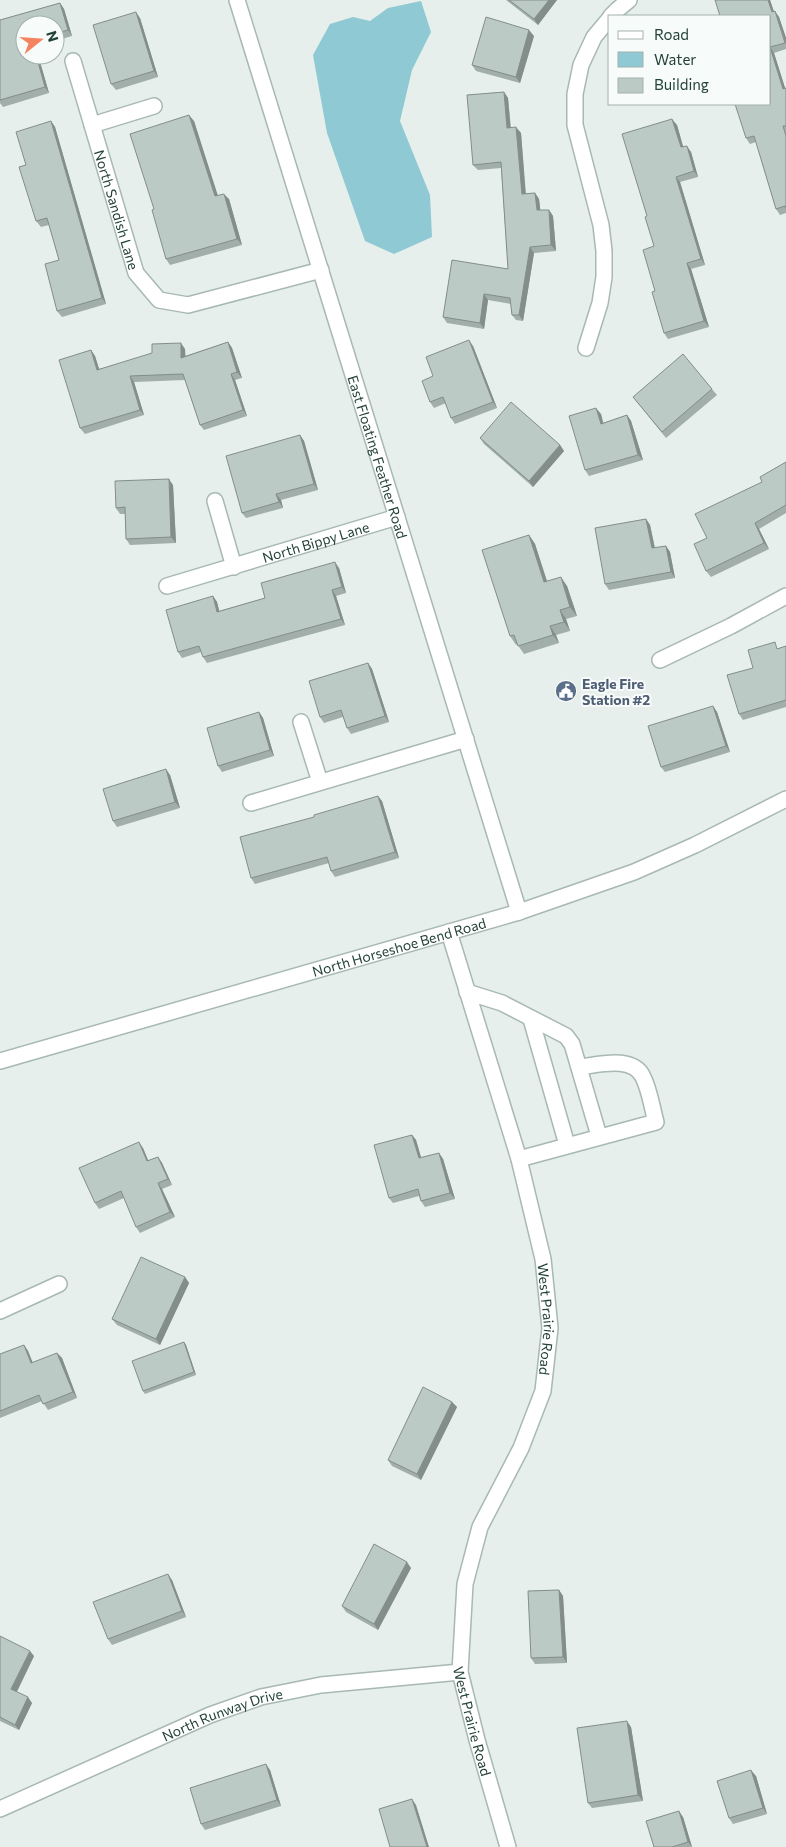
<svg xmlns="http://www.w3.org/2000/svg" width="786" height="1847" font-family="Commissioner,sans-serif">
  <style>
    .water { fill: #8ec9d4 }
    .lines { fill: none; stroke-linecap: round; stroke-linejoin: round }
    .minor-casing { stroke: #a8b8b2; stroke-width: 18 }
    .minor { stroke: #fff; stroke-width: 15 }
    .wall { fill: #a1aea9 }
    .shaded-wall { fill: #838d89 }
    .building { fill: #bbcac4; stroke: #838d89 }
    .labels { text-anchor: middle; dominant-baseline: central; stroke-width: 4; stroke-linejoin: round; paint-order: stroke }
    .street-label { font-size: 14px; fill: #24423a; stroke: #f7fbf9 }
    .service-label { font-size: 14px; font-weight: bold; fill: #4e5e75; stroke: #f7fbf9; text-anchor: start }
  </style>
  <rect width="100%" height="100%" fill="#e6efeb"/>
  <!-- water -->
  <path class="water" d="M421,1L431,32L412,70L400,121L430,195L432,237L394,254L365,241L327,133L313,55L330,24L353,17L370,21L388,8Z"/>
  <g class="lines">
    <!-- minor casing -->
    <g class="minor-casing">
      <g id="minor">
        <path id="s1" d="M237,0L519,912"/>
        <path d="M611,16L617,10L629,0"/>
        <path id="s2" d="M73,61L136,273L159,300L188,305L321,270"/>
        <path d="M92,125L154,106"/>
        <path d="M586,348L600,303L604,277V251L601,225L575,125V94L581,65L594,37L610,18"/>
        <path d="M215,501L234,567"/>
        <path id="s3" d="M167,586L397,517"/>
        <path d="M660,660L731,626L786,596"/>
        <path d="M301,722L320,782"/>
        <path d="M251,803L466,739"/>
        <path id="s4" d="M449,932L519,1159L543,1259L550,1328L543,1391L521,1448L480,1527L465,1584L460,1672L477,1740L508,1847"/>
        <path d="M467,992L502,1003L566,1036L572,1044L599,1136"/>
        <path d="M531,1019L567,1145"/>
        <path id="s5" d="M0,1061L519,912L634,872L695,845L786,799"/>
        <path d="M519,1159L656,1122C652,1108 650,1091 643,1077C633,1055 598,1065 579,1067"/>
        <path d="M0,1311L59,1284"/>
        <path id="s6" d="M0,1809L210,1715L261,1697L321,1685L460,1672"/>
      </g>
    </g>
    <!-- minor -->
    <use href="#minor" class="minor"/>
  </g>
  <!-- wall -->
  <path class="wall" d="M506,0H557L538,25Z
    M715,0H770L774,12L779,17L786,38V49L774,53L785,88H786V213L780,215L776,209L756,142L750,144L746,138L770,104Z
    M60,3L64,9L72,36L55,41V25H25V55H38L49,93L3,107L0,103V20Z
    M140,18L158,77L116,90L111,84Z
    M534,36L520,83L476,71L472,65Z
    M504,92L508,98L511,128L521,133L526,194L535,193L539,199L540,210H549L553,216L556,251L534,253L523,321L516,320L512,315L511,304L488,300L484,329L447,323L443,317L508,269L501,168L478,170L473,165Z
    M51,121L55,127L106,304L62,317L57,311L59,260L49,225L41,227L36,221L26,165Z
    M194,121L217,196L229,199L242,245L170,265L166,259L154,209Z
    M677,125L683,147L691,152L698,177L680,182L705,265L691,269L709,327L668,339L664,333L655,291L654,246L647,216Z
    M228,342L232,348L242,378L235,380L247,416L204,430L200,425L185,380L134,382L144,415L85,434L80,428L91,350L95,356L99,369L185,349V356Z
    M473,346L497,408L455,424L451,418L446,403L434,408L430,402L433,376Z
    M712,389L717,395L666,438L633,397Z
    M601,414L603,423L627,415L631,421L643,460L589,476L585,470Z
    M300,435L304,441L318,490L281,500L283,508L246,518L242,513Z
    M480,438L560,445L564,451L533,487L484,444Z
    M786,462V513L759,529L769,549L711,577L706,571L707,538L762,482Z
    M173,485L176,543L130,545L126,539L125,514H120L116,508Z
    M646,519L650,525L655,548L666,546L670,552L675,578L609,590L605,584Z
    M529,535L535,544L547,581L567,586L577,616L566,619L570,631L556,635L559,643L524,654L517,644L516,645L510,636Z
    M339,568L346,593L336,596L345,625L207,663L203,657L201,652L182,658L178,652L213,596L217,602L219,611L265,598Z
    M786,646V707L743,720L739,714L753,668L779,648Z
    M368,663L372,669L389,722L351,734L347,728L343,717L324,723L320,717Z
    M713,706L717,712L730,752L665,772L661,767Z
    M259,712L263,718L274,756L222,772L218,766Z
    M170,775L180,808L117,827L113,821Z
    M382,801L399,858L335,877L331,871L329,863L255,884L251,878Z
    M412,1135L416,1140L421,1158L439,1153L443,1159L455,1199L425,1207L421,1201L419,1196L393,1203L389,1198Z
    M143,1148L148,1161L158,1157L162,1163L172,1185L162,1189L175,1217L140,1233L136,1227L124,1198L99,1209L95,1203Z
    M185,1277L189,1283L160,1345L117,1325L112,1319Z
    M184,1342L186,1345L196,1375L145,1394L143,1391Z
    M24,1345L28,1351L33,1363L57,1353L62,1358L77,1398L48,1410L42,1401L0,1418V1354Z
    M452,1402L457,1407L421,1480L392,1466L388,1460Z
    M411,1568L378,1630L346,1612L342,1606Z
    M172,1580L186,1617L112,1645L108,1639Z
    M559,1590L563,1596L567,1663L535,1664L531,1658Z
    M0,1636L34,1656L17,1692L32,1703L19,1730L0,1721Z
    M631,1727L643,1801L592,1808L588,1803Z
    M270,1770L281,1806L205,1830L201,1824Z
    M756,1776L767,1814L733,1824L729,1818Z
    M683,1817L692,1847H654Z"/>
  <!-- shaded-wall -->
  <path class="shaded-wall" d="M549,0H557L538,25L534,19Z
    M768,0H770L776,18L772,12Z
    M60,3L64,9L72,36L68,30Z
    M775,11L779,17L786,38V44Z
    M136,12L140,18L158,77L154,71Z
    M529,30L534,36L520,83L516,77Z
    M770,47L774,53L786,91L783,89Z
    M36,55H38L49,93L45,87Z
    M504,92L508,98L511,134L507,128Z
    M189,115L194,121L220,202L215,196Z
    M672,119L677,125L685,153L681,147Z
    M51,121L55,127L106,304L102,298Z
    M516,127L521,133L526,200L522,194Z
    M687,146L691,152L698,177L694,171Z
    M676,177L680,182L705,265L701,259Z
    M535,193L539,199L541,216L537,210Z
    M224,194L229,199L242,245L237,239Z
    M549,210L553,216L556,251L551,245Z
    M530,247L534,253L523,321L519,315Z
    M687,263L691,269L709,327L704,321Z
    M484,294L488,300L484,329L480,323Z
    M469,340L473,346L497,408L493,402Z
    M228,342L232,348L242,378L237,372Z
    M181,343L185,349L186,364L181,358Z
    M91,350L95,356L101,375L97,370Z
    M231,374L235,380L247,416L243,410Z
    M130,376L134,382L144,415L140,410Z
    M596,408L601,414L605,430L601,424Z
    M627,415L631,421L643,460L638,455Z
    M300,435L304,441L318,490L314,484Z
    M560,445L564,451L533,487L529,481Z
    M169,479L173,485L176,543L171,537Z
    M276,494L281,500L283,508L279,502Z
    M646,519L650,525L656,554L652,548Z
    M755,523L759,529L769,549L764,543Z
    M529,535L535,544L550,591L544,582Z
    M666,546L670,552L675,578L671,572Z
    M335,562L339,568L346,593L342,587Z
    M561,577L567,586L577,616L570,607Z
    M332,590L336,596L345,625L341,619Z
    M213,596L217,602L221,618L217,612Z
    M560,610L566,619L570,631L564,622Z
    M550,626L556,635L559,643L553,635Z
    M368,663L372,669L389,722L385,716Z
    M713,706L717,712L730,752L726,746Z
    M259,712L263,718L274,756L270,750Z
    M166,769L170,775L180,808L175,802Z
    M378,796L382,801L399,858L395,852Z
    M412,1135L416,1140L423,1164L419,1158Z
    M139,1142L143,1148L151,1167L147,1161Z
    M439,1153L443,1159L455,1199L450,1193Z
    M158,1157L162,1163L172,1185L168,1179Z
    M158,1183L162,1189L175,1217L170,1212Z
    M185,1277L189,1283L160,1345L156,1339Z
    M184,1342L186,1345L196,1375L194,1372Z
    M24,1345L28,1351L35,1369L31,1363Z
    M57,1353L62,1358L77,1398L73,1392Z
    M452,1402L457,1407L421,1480L417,1474Z
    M407,1562L411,1568L378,1630L374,1624Z
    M168,1574L172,1580L186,1617L182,1611Z
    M559,1590L563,1596L567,1663L563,1657Z
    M30,1651L34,1656L15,1695L11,1689Z
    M28,1697L32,1703L19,1730L15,1725Z
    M627,1721L631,1727L643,1801L638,1795Z
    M266,1764L270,1770L281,1806L277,1800Z
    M751,1770L756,1776L767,1814L763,1808Z
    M412,1799L416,1805L429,1847H427Z
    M679,1811L683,1817L692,1847L688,1842Z"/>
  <!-- building -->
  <path class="building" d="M509,0H549L534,19Z
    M715,0H768L772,12L775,11L785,43L770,47L783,89L786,88V126H783L786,136V208L785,206L776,209L754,136L746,138L735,104H770V16H720Z
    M60,3L68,30L55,34V25H25V55H36L45,87L0,100V20Z
    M136,12L154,71L111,84L93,25Z
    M486,17L529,30L516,77L472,65Z
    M504,92L507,128L516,127L522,194L535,193L537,210H549L551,245L530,247L519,315H512L510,298L484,294L480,323L443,317L452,260L508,269L501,162L473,165L467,95Z
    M189,115L215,196L224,194L237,239L166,259L152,210L154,209L130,134Z
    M672,119L681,147L687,146L694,171L676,177L701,259L687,263L704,321L664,333L652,292L655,291L643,250L654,246L645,217L647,216L622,134Z
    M51,121L102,298L57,311L45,264L59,260L47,218L36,221L19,167L26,165L16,132Z
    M469,340L493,402L451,418L443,397L430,402L422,381L433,376L426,357Z
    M228,342L237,372L231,374L243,410L200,425L183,374L130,376L140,410L80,428L59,360L91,350L97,370L152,353V344L181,343V358Z
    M683,354L712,389L662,432L633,397Z
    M511,402L560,445L529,481L480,438Z
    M596,408L601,424L627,415L638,455L585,470L569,416Z
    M300,435L314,484L276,494L279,502L242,513L226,456Z
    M786,462V505L755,523L764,543L706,571L694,544L707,538L695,514L762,482L760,477Z
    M169,479L171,537L126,539L125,507L116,508L115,481Z
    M646,519L652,548L666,546L671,572L605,584L595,528Z
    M529,535L544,582L561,577L570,607L560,610L564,622L550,626L553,635L518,646L514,635L510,636L482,550Z
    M335,562L342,587L332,590L341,619L203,657L199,646L178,652L166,610L213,596L217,612L265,598L261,583Z
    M775,642L777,649L786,646V700L739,714L727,675L753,668L748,650Z
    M368,663L385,716L347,728L341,710L320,717L309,681Z
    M713,706L726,746L661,767L648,726Z
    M259,712L270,750L218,766L207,728Z
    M166,769L175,802L113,821L103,789Z
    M378,796L395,852L331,871L327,857L251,878L240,837L314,817V815Z
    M412,1135L419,1158L439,1153L450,1193L421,1201L418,1189L389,1198L374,1145Z
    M139,1142L147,1161L158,1157L168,1179L158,1183L170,1212L136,1227L121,1191L95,1203L79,1168Z
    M141,1257L185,1277L156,1339L112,1319Z
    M184,1342L194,1372L143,1391L132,1361Z
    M24,1345L31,1363L57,1353L73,1392L43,1404L39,1395L0,1411V1354Z
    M423,1387L452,1402L417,1474L388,1460Z
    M374,1544L407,1562L374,1624L342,1606Z
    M168,1574L182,1611L108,1639L93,1602Z
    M559,1590L563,1657L531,1658L528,1591Z
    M0,1636L30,1651L11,1689L28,1697L15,1725L0,1717Z
    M627,1721L638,1795L588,1803L577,1728Z
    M266,1764L277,1800L201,1824L190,1788Z
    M751,1770L763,1808L729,1818L717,1781Z
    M412,1799L427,1847H390L379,1809Z
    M679,1811L688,1842L672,1847H654L646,1821Z"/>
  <!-- icons -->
  <defs>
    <g id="civic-disc" transform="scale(1.125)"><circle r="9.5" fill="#5c6f8a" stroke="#f7fbf9"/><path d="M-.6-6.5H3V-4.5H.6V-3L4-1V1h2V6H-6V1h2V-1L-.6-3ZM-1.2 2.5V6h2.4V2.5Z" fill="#fff"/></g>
  </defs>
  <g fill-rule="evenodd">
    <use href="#civic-disc" x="566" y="691"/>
  </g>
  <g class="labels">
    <!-- street labels -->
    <g class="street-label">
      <text stroke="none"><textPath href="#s2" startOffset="155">North Sandish Lane</textPath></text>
      <text stroke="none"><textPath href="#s1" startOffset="478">East Floating Feather Road</textPath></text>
      <text stroke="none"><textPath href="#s3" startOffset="155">North Bippy Lane</textPath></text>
      <text stroke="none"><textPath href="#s5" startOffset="415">North Horseshoe Bend Road</textPath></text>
      <text stroke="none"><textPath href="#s4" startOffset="401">West Prairie Road</textPath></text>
      <text stroke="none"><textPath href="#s6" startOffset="242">North Runway Drive</textPath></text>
      <text stroke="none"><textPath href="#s4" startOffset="821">West Prairie Road</textPath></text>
    </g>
    <!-- service labels -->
    <g class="service-label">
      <text x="582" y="683">Eagle Fire<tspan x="582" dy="16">Station #2</tspan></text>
    </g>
  </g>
  <!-- legend -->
  <rect x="608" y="15" width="162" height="90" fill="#f7fbf9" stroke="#a3b1ad"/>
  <rect x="618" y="31" width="25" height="8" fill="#ffffff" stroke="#a3b1ad"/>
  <text x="654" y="40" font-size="15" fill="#24423a">Road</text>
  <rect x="618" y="52" width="25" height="15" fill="#8ec9d4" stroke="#a3b1ad"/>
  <text x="654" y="65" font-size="15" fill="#24423a">Water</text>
  <rect x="618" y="78" width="25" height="15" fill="#bbcac4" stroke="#a3b1ad"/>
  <text x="654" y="90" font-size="15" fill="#24423a">Building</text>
  <!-- north arrow -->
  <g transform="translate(40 40) rotate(73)"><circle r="24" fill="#f7fbf9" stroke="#a3b1ad"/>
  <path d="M0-4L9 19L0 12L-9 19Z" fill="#f4845f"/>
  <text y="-8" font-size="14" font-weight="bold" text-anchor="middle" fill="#24423a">N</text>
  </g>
</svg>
